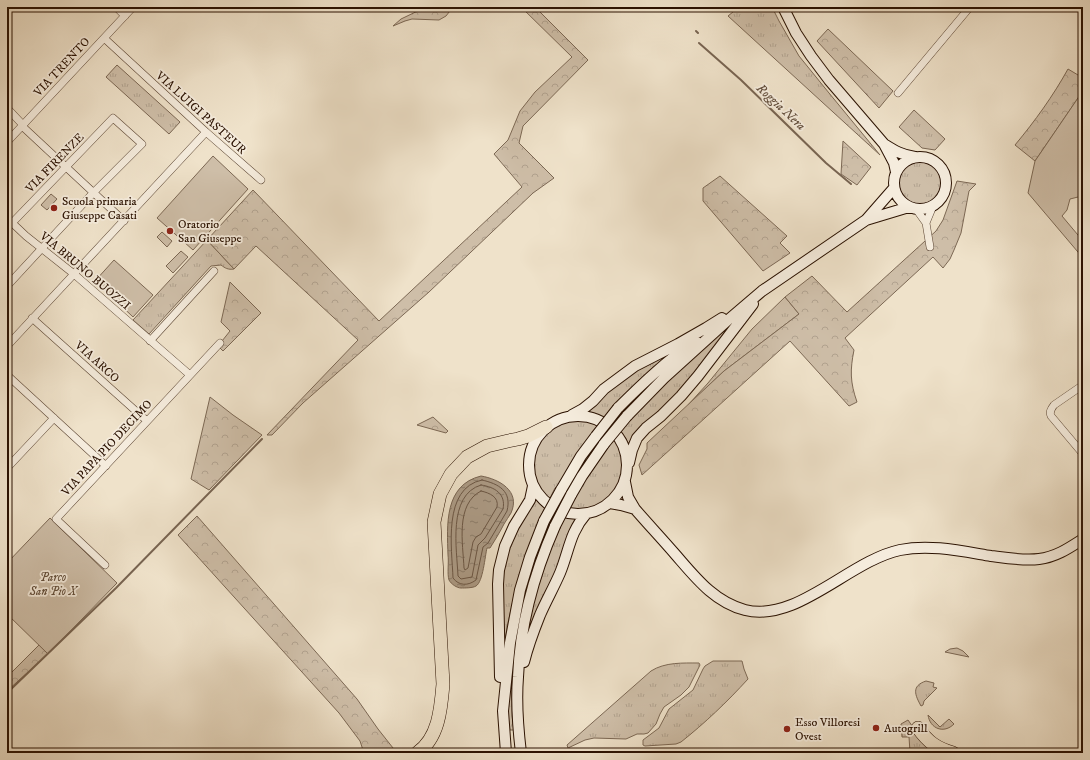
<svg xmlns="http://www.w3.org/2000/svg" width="1090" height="760" font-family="'IM FELL DW Pica',serif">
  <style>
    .grass { fill: url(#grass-tufts); stroke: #7c6854 }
    .forest { fill: url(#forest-crowns); stroke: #7c6854 }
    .green { fill: #cebea8; stroke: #7c6854 }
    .water { fill: url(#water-ripples); stroke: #786451 }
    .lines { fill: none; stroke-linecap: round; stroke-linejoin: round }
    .shore { stroke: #6b5644; stroke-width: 1 }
    .stream { stroke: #786451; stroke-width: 2 }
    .minor-casing { stroke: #5b4533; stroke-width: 8 }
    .secondary-casing { stroke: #2a1101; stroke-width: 12 }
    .motorway-casing { stroke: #2a1101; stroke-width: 14 }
    .minor { stroke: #f5ecdd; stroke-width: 7 }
    .secondary { stroke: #f5ecdd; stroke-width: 10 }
    .motorway { stroke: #efe2ca; stroke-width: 13 }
    .secondary-bridge-casing { stroke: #2a1101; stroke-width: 12; stroke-linecap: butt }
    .secondary-bridge { stroke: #f5ecdd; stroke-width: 10 }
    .poi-dot { fill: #8f2418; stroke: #f5ecdd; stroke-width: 1.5 }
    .labels { text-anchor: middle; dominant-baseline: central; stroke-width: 3.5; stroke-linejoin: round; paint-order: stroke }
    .street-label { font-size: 12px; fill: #2a1101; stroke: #f5ecdd }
    .poi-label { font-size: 12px; fill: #2a1101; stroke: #f5ecdd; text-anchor: start }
    .park-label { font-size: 12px; font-style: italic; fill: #634e3b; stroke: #f5ecdd }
    .water-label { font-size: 13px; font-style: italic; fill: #644f3d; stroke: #f5ecdd }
  </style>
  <defs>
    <pattern id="grass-tufts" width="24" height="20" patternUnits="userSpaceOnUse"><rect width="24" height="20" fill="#cebea8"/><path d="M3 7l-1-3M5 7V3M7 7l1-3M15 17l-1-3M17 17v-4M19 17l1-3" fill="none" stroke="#b1a28f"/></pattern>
    <pattern id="forest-crowns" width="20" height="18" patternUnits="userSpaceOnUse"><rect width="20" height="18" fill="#cebea8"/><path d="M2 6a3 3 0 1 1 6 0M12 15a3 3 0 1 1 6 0" fill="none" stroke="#b1a28f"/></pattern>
    <pattern id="water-ripples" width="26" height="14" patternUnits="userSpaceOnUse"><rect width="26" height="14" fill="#ac9b86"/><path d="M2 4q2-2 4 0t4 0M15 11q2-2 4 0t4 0" fill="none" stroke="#8c7d6b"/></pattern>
  </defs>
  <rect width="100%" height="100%" fill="#efe2ca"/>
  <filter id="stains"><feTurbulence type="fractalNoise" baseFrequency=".005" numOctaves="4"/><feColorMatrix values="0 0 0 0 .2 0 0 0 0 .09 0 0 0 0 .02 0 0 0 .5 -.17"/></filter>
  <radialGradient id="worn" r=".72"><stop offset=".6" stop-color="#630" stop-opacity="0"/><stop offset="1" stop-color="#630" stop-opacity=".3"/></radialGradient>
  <!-- grass -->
  <path class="grass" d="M739,7H772L779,21L799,56L829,93L880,155L728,16Z
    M117,65L180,122L169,134L106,77Z
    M914,110L945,139L935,150L922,148L899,127Z
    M899 183a21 21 0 1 1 42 0a21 21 0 1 1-42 0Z
    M207,240L234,269C228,270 225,268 221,265L211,266L149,334L133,320Z
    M785,297L799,314L724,371L688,405L708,383L752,329Z
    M735,321L697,372L630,447L625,437L619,431L643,401L720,332Z
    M676,351L605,418L595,414L586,412L587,410L628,374Z
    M581,419L594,422L600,425L557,488H555L549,500C545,495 541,490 538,485C526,462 538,434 560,424C567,420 574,420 581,419Z
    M615,437C640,472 610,517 568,510L573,496Z
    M535,496L545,507L540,518L514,596L507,627L504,649L502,586L504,567L510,545Z
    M565,516L570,518H577L567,546L525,644V633L549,547Z
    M547,523L551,526L516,645L513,668L512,693V716L514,730H510L508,717L509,673L525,584Z
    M957,648L963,651L969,657L945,652L950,649Z
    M713,661H742L744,669L748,679C727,702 705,723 681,742L676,744L645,746L643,745V740L659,728L669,709L693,690L703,669L705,666Z
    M699,663L700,665L689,687L681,695L664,707L660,714L656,724L648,733L644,734H637L626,739L594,738L585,740L568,748L567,745L651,671C665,662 683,663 699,663Z
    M926,681L934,683L933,687L937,688L924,701L923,705L921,706C915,695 911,686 926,681Z
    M928,715L940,727L949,719L954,724C944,734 930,729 928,715Z
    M908,720L919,736L936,753H900L910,752L909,737H902L901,724Z"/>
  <!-- forest -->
  <path class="forest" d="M426,7H453L446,16L439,20L412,19L405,21L393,26L401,19Z
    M521,7H535L588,60L523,126L519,143L554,178L533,193L429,292L303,403L272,435H267L358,340L256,246L234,269L207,240L253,190L379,321L522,187L494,154L508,140L520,111L535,92L572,57Z
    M828,29L893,91L879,108L817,41Z
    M1068,69L1083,78V80L1081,82L1083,88L1078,98L1035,161L1015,145C1035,121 1053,96 1068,69Z
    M843,141L871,167L857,185L841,174Z
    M720,176L787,236L780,243L790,253L763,271L703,201V188Z
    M957,181L976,184L969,191L961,233L954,250L950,259L943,268L933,257L845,338L854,350C850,370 850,382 857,402L849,406L790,341L642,475L639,465L647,449V443L724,371L799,314L785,297L812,276L847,312L936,231L943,220Z
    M230,282L261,313L223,351L218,346L230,331L221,322Z
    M210,397L233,415L262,435L209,490L191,479Z
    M433,417L448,431L446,433L417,425Z
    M197,516L357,699L378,729L397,753H364L360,741L339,713L178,535Z
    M39,645L48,654L7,691V677Z"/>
  <!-- green -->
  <path class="green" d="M1078,98L1083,104V200L1082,201L1078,197L1070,199L1067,210L1062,216L1083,241V258L1028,193L1035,161Z
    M213,156L248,189L193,250L157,218Z
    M51,194L57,199L47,210L41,205Z
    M162,232L172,241L167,247L157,237Z
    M181,251L188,257L173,273L166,266Z
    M114,260L153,295L133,317L95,281Z
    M50,518L117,583L48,654L7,614V563Z"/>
  <!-- water -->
  <path class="water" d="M481,476C499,479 521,491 511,513C509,517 506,520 504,524C500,532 495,540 490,548H487C485,556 483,582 476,586C473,588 465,588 461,588C457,588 451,584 449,580C447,574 449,562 448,555C447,525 444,485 481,476Z"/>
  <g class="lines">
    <!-- shore -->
    <path class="shore" d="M482,480C499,484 512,491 507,511L488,543L483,547L476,580C468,586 459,586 453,578C452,549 442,488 482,480Z
      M481,485C495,487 506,494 503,509L485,538L478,545L472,577L461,579L458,576C457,550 447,495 481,485Z
      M481,491C490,493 499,497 497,507L481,534L476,537L473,542L468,568L465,570L464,568C463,544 455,504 481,491Z"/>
    <!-- stream -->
    <path class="stream" d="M696,31L698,33
      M699,43L741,80L826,163L851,184
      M7,693L116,588L262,439
      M7,747L13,753"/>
    <!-- minor casing -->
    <g class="minor-casing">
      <path id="minor" d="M116,7L125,16
        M104,38L206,132L261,180
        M898,93L970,7
        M7,108L23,125
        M22,126L124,221
        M7,142L133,7
        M916,209L926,223L930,247
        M7,218L26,236L74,274L190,375
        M926,223L933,206
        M7,286L93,193L142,144L113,118L12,223
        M32,318L147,421
        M150,341L214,271
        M7,346L206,132
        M7,375L106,466
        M1083,385L1054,405C1051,409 1049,412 1051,416L1083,454
        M7,468L54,418
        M105,565L56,519L220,343"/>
    </g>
    <!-- secondary casing -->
    <g class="secondary-casing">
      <path id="secondary" d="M783,7L796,33L811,56L829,80L884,144L894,163L896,172
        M884,144C895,151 902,155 915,157
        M894 183a26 26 0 1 1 52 0a26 26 0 1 1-52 0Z
        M866,220L909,207
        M618,408C642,384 667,360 696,341
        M572,415L583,409L593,401L604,389L635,366L678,344L706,328L722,318
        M529 465a49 49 0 1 1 98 0a49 49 0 1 1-98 0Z
        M627,416L664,378L728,320L762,291L866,220L894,188
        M629,463L632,450L637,438L646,428L661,416L681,396L698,376L753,304
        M625,482L628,497L635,509C648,524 662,539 675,554C695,577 714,602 745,610C797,623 849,561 900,550C930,544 961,551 991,556C1006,558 1023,561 1039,559C1056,557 1069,548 1083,539
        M561,490L581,456L596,436
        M571,495L582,476L604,444
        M610,503L621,505L635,509
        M524,662C528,646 534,630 540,615C546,601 554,587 560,573C569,551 570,532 586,514
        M500,677L498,584L499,570L505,546L514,526L530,500L533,486
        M506,753L503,711L510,643L520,590L530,557L544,521
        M521,753C518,728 516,702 518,677C520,625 534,574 555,526"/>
    </g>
    <!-- motorway casing -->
    <g class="motorway-casing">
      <path id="motorway" d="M918,728C928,742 936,748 953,753
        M417,753C439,738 441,708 443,684L434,522L440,494L451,474L467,457L487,446L508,441L518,439L528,436L546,427"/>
    </g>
    <!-- minor -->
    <use href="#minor" class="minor"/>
    <!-- secondary -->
    <use href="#secondary" class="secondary"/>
    <!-- motorway -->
    <use href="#motorway" class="motorway"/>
    <!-- secondary-bridge casing -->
    <g class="secondary-bridge-casing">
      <path id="secondary-bridge" d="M596,436L618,408
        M604,444L627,416
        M544,521L561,490
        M555,526L571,495"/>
    </g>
    <!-- secondary-bridge -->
    <use href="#secondary-bridge" class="secondary-bridge"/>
  </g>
  <!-- markers -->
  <g class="poi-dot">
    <circle cx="54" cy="208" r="4"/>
    <circle cx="170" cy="231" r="4"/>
    <circle cx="876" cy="728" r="4"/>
    <circle cx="787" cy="729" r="4"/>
  </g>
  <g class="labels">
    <!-- street labels -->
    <g class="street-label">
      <text transform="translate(62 67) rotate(-47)">VIA TRENTO</text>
      <text transform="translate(201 113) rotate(42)">VIA LUIGI PASTEUR</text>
      <text transform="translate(55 163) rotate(-46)">VIA FIRENZE</text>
      <text transform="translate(85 271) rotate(40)">VIA BRUNO BUOZZI</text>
      <text transform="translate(97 362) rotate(42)">VIA ARCO</text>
      <text transform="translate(107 448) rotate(-47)">VIA PAPA PIO DECIMO</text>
    </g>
    <!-- poi labels -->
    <g class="poi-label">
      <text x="62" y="201">Scuola primaria<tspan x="62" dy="14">Giuseppe Casati</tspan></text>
      <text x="178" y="224">Oratorio<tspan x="178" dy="14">San Giuseppe</tspan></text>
      <text x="795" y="722">Esso Villoresi<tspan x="795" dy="14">Ovest</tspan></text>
      <text x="884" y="728">Autogrill</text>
    </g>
    <!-- park labels -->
    <g class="park-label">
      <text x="53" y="577">Parco<tspan x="53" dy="14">San Pio X</tspan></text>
    </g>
    <!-- water labels -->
    <g class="water-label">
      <text transform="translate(781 107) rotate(43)">Roggia Nera</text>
    </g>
  </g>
  <!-- margin -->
  <rect width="1090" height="760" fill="none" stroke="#efe2ca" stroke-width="24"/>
  <rect x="8" y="8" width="1074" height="744" fill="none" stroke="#2a1101" stroke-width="2"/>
  <rect x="12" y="12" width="1066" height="736" fill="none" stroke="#2a1101"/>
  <rect width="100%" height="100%" filter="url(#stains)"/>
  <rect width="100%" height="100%" fill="url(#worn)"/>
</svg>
